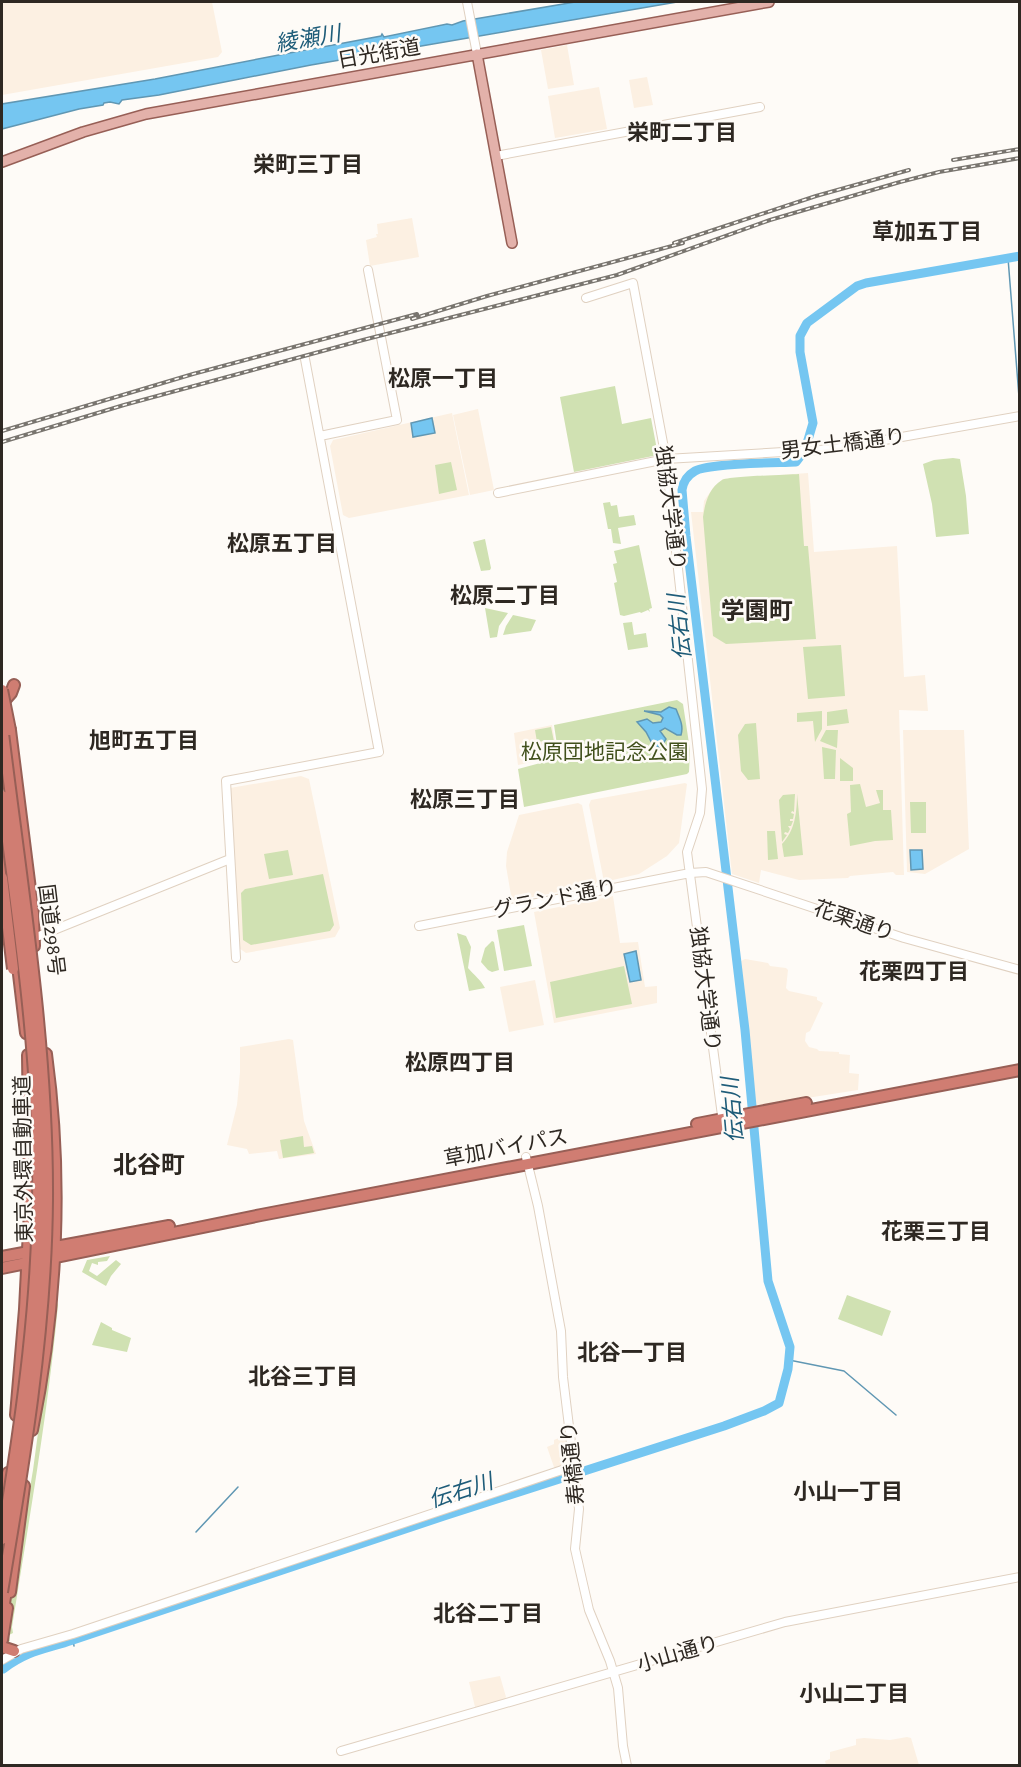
<svg xmlns="http://www.w3.org/2000/svg" width="1021" height="1767" font-family="'Alegreya Sans','Noto Sans JP',sans-serif">
  <style>
    .built { fill: #fcf0e2 }
    .green { fill: #d0e1b2 }
    .water { fill: #75c6f1; stroke: #6097b3; stroke-width: 1.5 }
    .lines { fill: none; stroke-linecap: round; stroke-linejoin: round }
    .stream { stroke: #6097b3; stroke-width: 1.5 }
    .river { stroke: #75c6f1; stroke-width: 9 }
    .minor-casing { stroke: #e0d1c1; stroke-width: 10 }
    .major-casing { stroke: #975f56; stroke-width: 12 }
    .highway-casing { stroke: #975f56; stroke-width: 14 }
    .minor { stroke: #fff; stroke-width: 8 }
    .major { stroke: #e3b1aa; stroke-width: 9 }
    .highway { stroke: #d07d72; stroke-width: 10 }
    .rail-casing { stroke: #79756f; stroke-width: 4 }
    .rail { stroke: #fefbf7; stroke-width: 1.5; stroke-dasharray: 4.5; stroke-linecap: butt }
    .highway-bridge-casing { stroke: #975f56; stroke-width: 14; stroke-linecap: butt }
    .highway-bridge { stroke: #d07d72; stroke-width: 10 }
    .labels { text-anchor: middle; dominant-baseline: central; stroke-width: 5; stroke-linejoin: round; paint-order: stroke }
    .street-label { font-size: 21px; fill: #2e2822; stroke: #fefbf7 }
    .park-label { font-size: 21px; fill: #41501c; stroke: #fefbf7 }
    .water-label { font-size: 22px; font-style: italic; fill: #1e5c79; stroke: #fefbf7 }
    .neighbourhood-label { font-size: 22px; font-weight: bold; fill: #2e2822; stroke: #fefbf7 }
    .quarter-label { font-size: 24px; font-weight: bold; fill: #2e2822; stroke: #fefbf7 }
  </style>
  <rect width="100%" height="100%" fill="#fefbf7"/>
  <!-- built -->
  <path class="built" d="M2,2H212L222,52L218,57L2,95Z
    M567,45L574,85L548,89L541,50Z
    M647,77L653,105L634,108L629,80Z
    M599,87L607,129L555,138L548,96Z
    M412,218L419,257L370,266L366,240L377,237L376,234H378L377,224Z
    M478,409L494,490L470,495L453,415Z
    M452,413L469,495L349,518L343,515L330,446L333,440Z
    M808,473L814,552L897,546L904,677L925,675L928,711L899,710L904,875H896L893,872L850,876L848,878L799,880L761,870L759,883L732,874L691,512H703L704,501L713,488L723,479Z
    M552,725L558,757L518,765L514,733Z
    M903,730H964L969,849L925,874L907,872Z
    M301,776L309,779L340,928L335,937L246,953L239,948L230,788Z
    M685,783L687,784L679,843L667,856L639,874L604,882L589,805L591,800Z
    M578,803L582,805L597,881L595,885L512,901L506,866L507,852L519,815Z
    M613,896L620,943L638,942L645,987L657,986V1003L554,1023L534,912Z
    M745,959L768,963L770,966L786,968L788,970L786,988L789,991L817,997V1000L823,1003L810,1031L806,1033L805,1041L809,1047L817,1049L819,1051L839,1052V1054L850,1055L849,1073L859,1074L858,1090L756,1106L741,961Z
    M535,980L544,1025L509,1032L500,987Z
    M289,1039L293,1040L304,1121L316,1154L279,1159L277,1151L249,1154L247,1149L227,1145L237,1105L240,1072V1047Z
    M568,1434L571,1463L569,1466L555,1470L547,1447L554,1444V1440Z
    M500,1676L506,1697L504,1700L475,1707L469,1682Z
    M907,1737L911,1738L919,1765H826L825,1761L830,1759V1752L856,1745V1739L864,1738L890,1740Z"/>
  <!-- green -->
  <path class="green" d="M615,386L622,424L651,418L658,455L574,472L560,397Z
    M953,458L960,459L966,496L969,534L936,537L932,504L923,464L934,460Z
    M451,462L457,490L439,494L435,465Z
    M799,474L804,546H808L816,639L726,644L713,636L703,517C705,503 709,488 722,480C730,476 786,475 799,474Z
    M610,502L611,506L617,505L619,517L634,515L636,525L618,528L621,544L613,543L611,529H608L603,503Z
    M485,539L491,568L490,570L481,571L473,542Z
    M639,545L652,608L649,609L650,612L648,610L641,613L640,612L624,616L620,615L614,583L617,582L613,564L617,563L614,551Z
    M485,608L508,613L499,626L497,637L490,638Z
    M513,615L536,620L531,631L503,635L506,626Z
    M632,622L634,635L646,633L648,647L628,650L623,623Z
    M841,645L845,696L808,699L803,647Z
    M677,700L683,704L690,750L689,772L687,774L524,807L518,769L559,758L554,725Z
    M847,709L849,723L827,726V712Z
    M822,711V729L815,742L813,721L797,722V713Z
    M756,723L760,779L748,780L741,771L738,735L745,724Z
    M551,727L557,756L553,757L550,744L546,745L545,741L537,742L535,730Z
    M826,730H838L837,748L820,741Z
    M822,747L836,750L835,779H824Z
    M840,758L853,768V781H840Z
    M860,784L866,807L880,803L876,790H883V810H891L893,840L875,841L850,846L847,814L851,812L850,785Z
    M795,794L794,812L792,811L791,813L794,814L793,819H790V821H793L791,826H788L790,829L788,833L785,832L784,834L787,835L782,842L779,800L783,795Z
    M797,794L803,855L784,857L782,844C795,831 797,812 797,794Z
    M910,802H926V833H911Z
    M767,831H775L778,859L768,860Z
    M288,850L293,875L269,879L264,854Z
    M323,874L334,925L330,931L251,945L243,940L241,893L245,889Z
    M524,925L532,966L504,971L497,930Z
    M457,933L466,936L471,947L468,968C474,975 481,980 485,988L469,991Z
    M492,941L494,942L499,970L492,972L488,970L481,962L485,948Z
    M624,966L632,1004L556,1018L550,982Z
    M303,1136L304,1147L312,1146L314,1153L283,1158L280,1140Z
    M110,1256L107,1261L98,1262V1265L92,1263L89,1271L97,1276L116,1260L121,1264L111,1276L106,1286L82,1272L87,1260Z
    M847,1295L891,1311L882,1336L838,1319Z
    M56,1299L58,1305C48,1413 29,1520 12,1627L13,1633L9,1635L10,1641L5,1645L4,1643L33,1470Z
    M101,1322L112,1328V1330L131,1338L127,1352L92,1345Z"/>
  <!-- water -->
  <path class="water" d="M575,2H677L311,65L159,95L122,100L119,104L110,102L104,103L103,105L79,109L2,129V104L155,79L310,49L311,47L312,49L381,36L382,34L384,37L447,24L452,25L463,21Z
    M432,418L435,433L413,437L411,423Z
    M669,707L676,709C679,717 684,725 681,735H677L665,728L660,731L666,739L661,747H654L646,732L637,722L647,719L653,723L661,722L663,718L660,715L644,711L661,712Z
    M910,850H922L923,869L911,870Z
    M636,951L641,980L630,982L624,954Z"/>
  <g class="lines">
    <!-- stream -->
    <path class="stream" d="M1008,258L1019,397
      M789,1360L844,1371L896,1415
      M196,1532L238,1487
      M73,1640L74,1646"/>
    <!-- river -->
    <path class="river" d="M3,1669C29,1650 43,1650 73,1640L444,1516L724,1426L764,1411L779,1403L788,1369L790,1347L768,1281L745,1030L686,536L682,490C683,482 688,475 695,471C709,463 776,463 796,462L805,450L813,423L800,352V336L807,323L857,286L866,283L1020,256"/>
    <!-- minor casing -->
    <g class="minor-casing">
      <path id="minor" d="M467,2L477,54
        M496,156L760,107
        M586,298L633,283L666,459L702,789L700,813L687,852L723,1123
        M320,436L397,420L368,270
        M498,493L666,459L834,449L1020,416
        M419,926L690,873L706,872L904,938L1020,970
        M39,936L230,859
        M236,958L226,781L379,752L305,359
        M526,1157L538,1206L561,1331L563,1377L579,1509L575,1549L589,1610L610,1661L618,1688L623,1746L627,1766
        M2,1660L21,1649L73,1634L574,1466
        M341,1751L785,1622L1020,1577"/>
    </g>
    <!-- major casing -->
    <g class="major-casing">
      <path id="major" d="M477,54L512,243
        M2,162L83,132L146,114L769,2"/>
    </g>
    <!-- highway casing -->
    <g class="highway-casing">
      <path id="highway" d="M3,702L11,693L14,685
        M10,730L33,913L34,946
        M2,832L26,1033
        M697,1124L806,1103
        M2,1257L169,1226
        M2,1268L261,1215L1020,1070
        M16,1415L25,1309L30,1210L28,1055
        M32,1430C57,1308 63,1178 46,1054
        M2,1502L8,1473
        M10,1592L24,1486
        M2,1615L7,1585
        M2,1640L7,1608
        M2,1647L14,1651"/>
    </g>
    <!-- minor -->
    <use href="#minor" class="minor"/>
    <!-- major -->
    <use href="#major" class="major"/>
    <!-- highway -->
    <use href="#highway" class="highway"/>
    <!-- rail casing -->
    <g class="rail-casing">
      <path id="rail" d="M953,160L1020,149
        M674,243L816,196L909,170
        M412,319L487,296L683,243
        M2,431L193,374L417,314
        M2,442L124,405L363,340L617,275L770,220L900,182L939,172L1020,158"/>
    </g>
    <!-- rail -->
    <use href="#rail" class="rail"/>
    <!-- highway-bridge casing -->
    <g class="highway-bridge-casing">
      <path id="highway-bridge" d="M2,690L10,730
        M2,725C21,883 48,1041 47,1200C46,1332 24,1462 2,1592
        M2,796C18,918 37,1045 38,1168C40,1293 22,1416 2,1539
        M2,878L13,969"/>
    </g>
    <!-- highway-bridge -->
    <use href="#highway-bridge" class="highway-bridge"/>
  </g>
  <g class="labels">
    <!-- street labels -->
    <g class="street-label">
      <text transform="translate(379 54) rotate(-10)">日光街道</text>
      <text transform="translate(843 444) rotate(-7)">男女土橋通り</text>
      <text transform="translate(670 508) rotate(83)">独協大学通り</text>
      <text transform="translate(555 899) rotate(-11)">グランド通り</text>
      <text transform="translate(854 921) rotate(19)">花栗通り</text>
      <text transform="translate(51 930) rotate(83)">国道298号</text>
      <text transform="translate(705 989) rotate(83)">独協大学通り</text>
      <text transform="translate(506 1148) rotate(-11)">草加バイパス</text>
      <text transform="translate(24 1159) rotate(-91)">東京外環自動車道</text>
      <text transform="translate(573 1463) rotate(-96)">寿橋通り</text>
      <text transform="translate(678 1654) rotate(-16)">小山通り</text>
    </g>
    <!-- park labels -->
    <g class="park-label">
      <text x="605" y="752">松原団地記念公園</text>
    </g>
    <!-- water labels -->
    <g class="water-label">
      <text transform="translate(308 39) rotate(-10)">綾瀬川</text>
      <text transform="translate(680 627) rotate(-96)">伝右川</text>
      <text transform="translate(733 1110) rotate(-95)">伝右川</text>
      <text transform="translate(461 1491) rotate(-18)">伝右川</text>
    </g>
    <!-- neighbourhood labels -->
    <g class="neighbourhood-label">
      <text x="682" y="133">栄町二丁目</text>
      <text x="308" y="165">栄町三丁目</text>
      <text x="927" y="232">草加五丁目</text>
      <text x="443" y="379">松原一丁目</text>
      <text x="282" y="544">松原五丁目</text>
      <text x="505" y="596">松原二丁目</text>
      <text x="144" y="741">旭町五丁目</text>
      <text x="465" y="800">松原三丁目</text>
      <text x="914" y="972">花栗四丁目</text>
      <text x="460" y="1063">松原四丁目</text>
      <text x="936" y="1232">花栗三丁目</text>
      <text x="632" y="1353">北谷一丁目</text>
      <text x="303" y="1377">北谷三丁目</text>
      <text x="848" y="1492">小山一丁目</text>
      <text x="488" y="1614">北谷二丁目</text>
      <text x="854" y="1694">小山二丁目</text>
    </g>
    <!-- quarter labels -->
    <g class="quarter-label">
      <text x="757" y="612">学園町</text>
      <text x="149" y="1166">北谷町</text>
    </g>
  </g>
  <!-- border -->
  <rect width="1021" height="1767" fill="none" stroke="#2e2822" stroke-width="6"/>
</svg>
